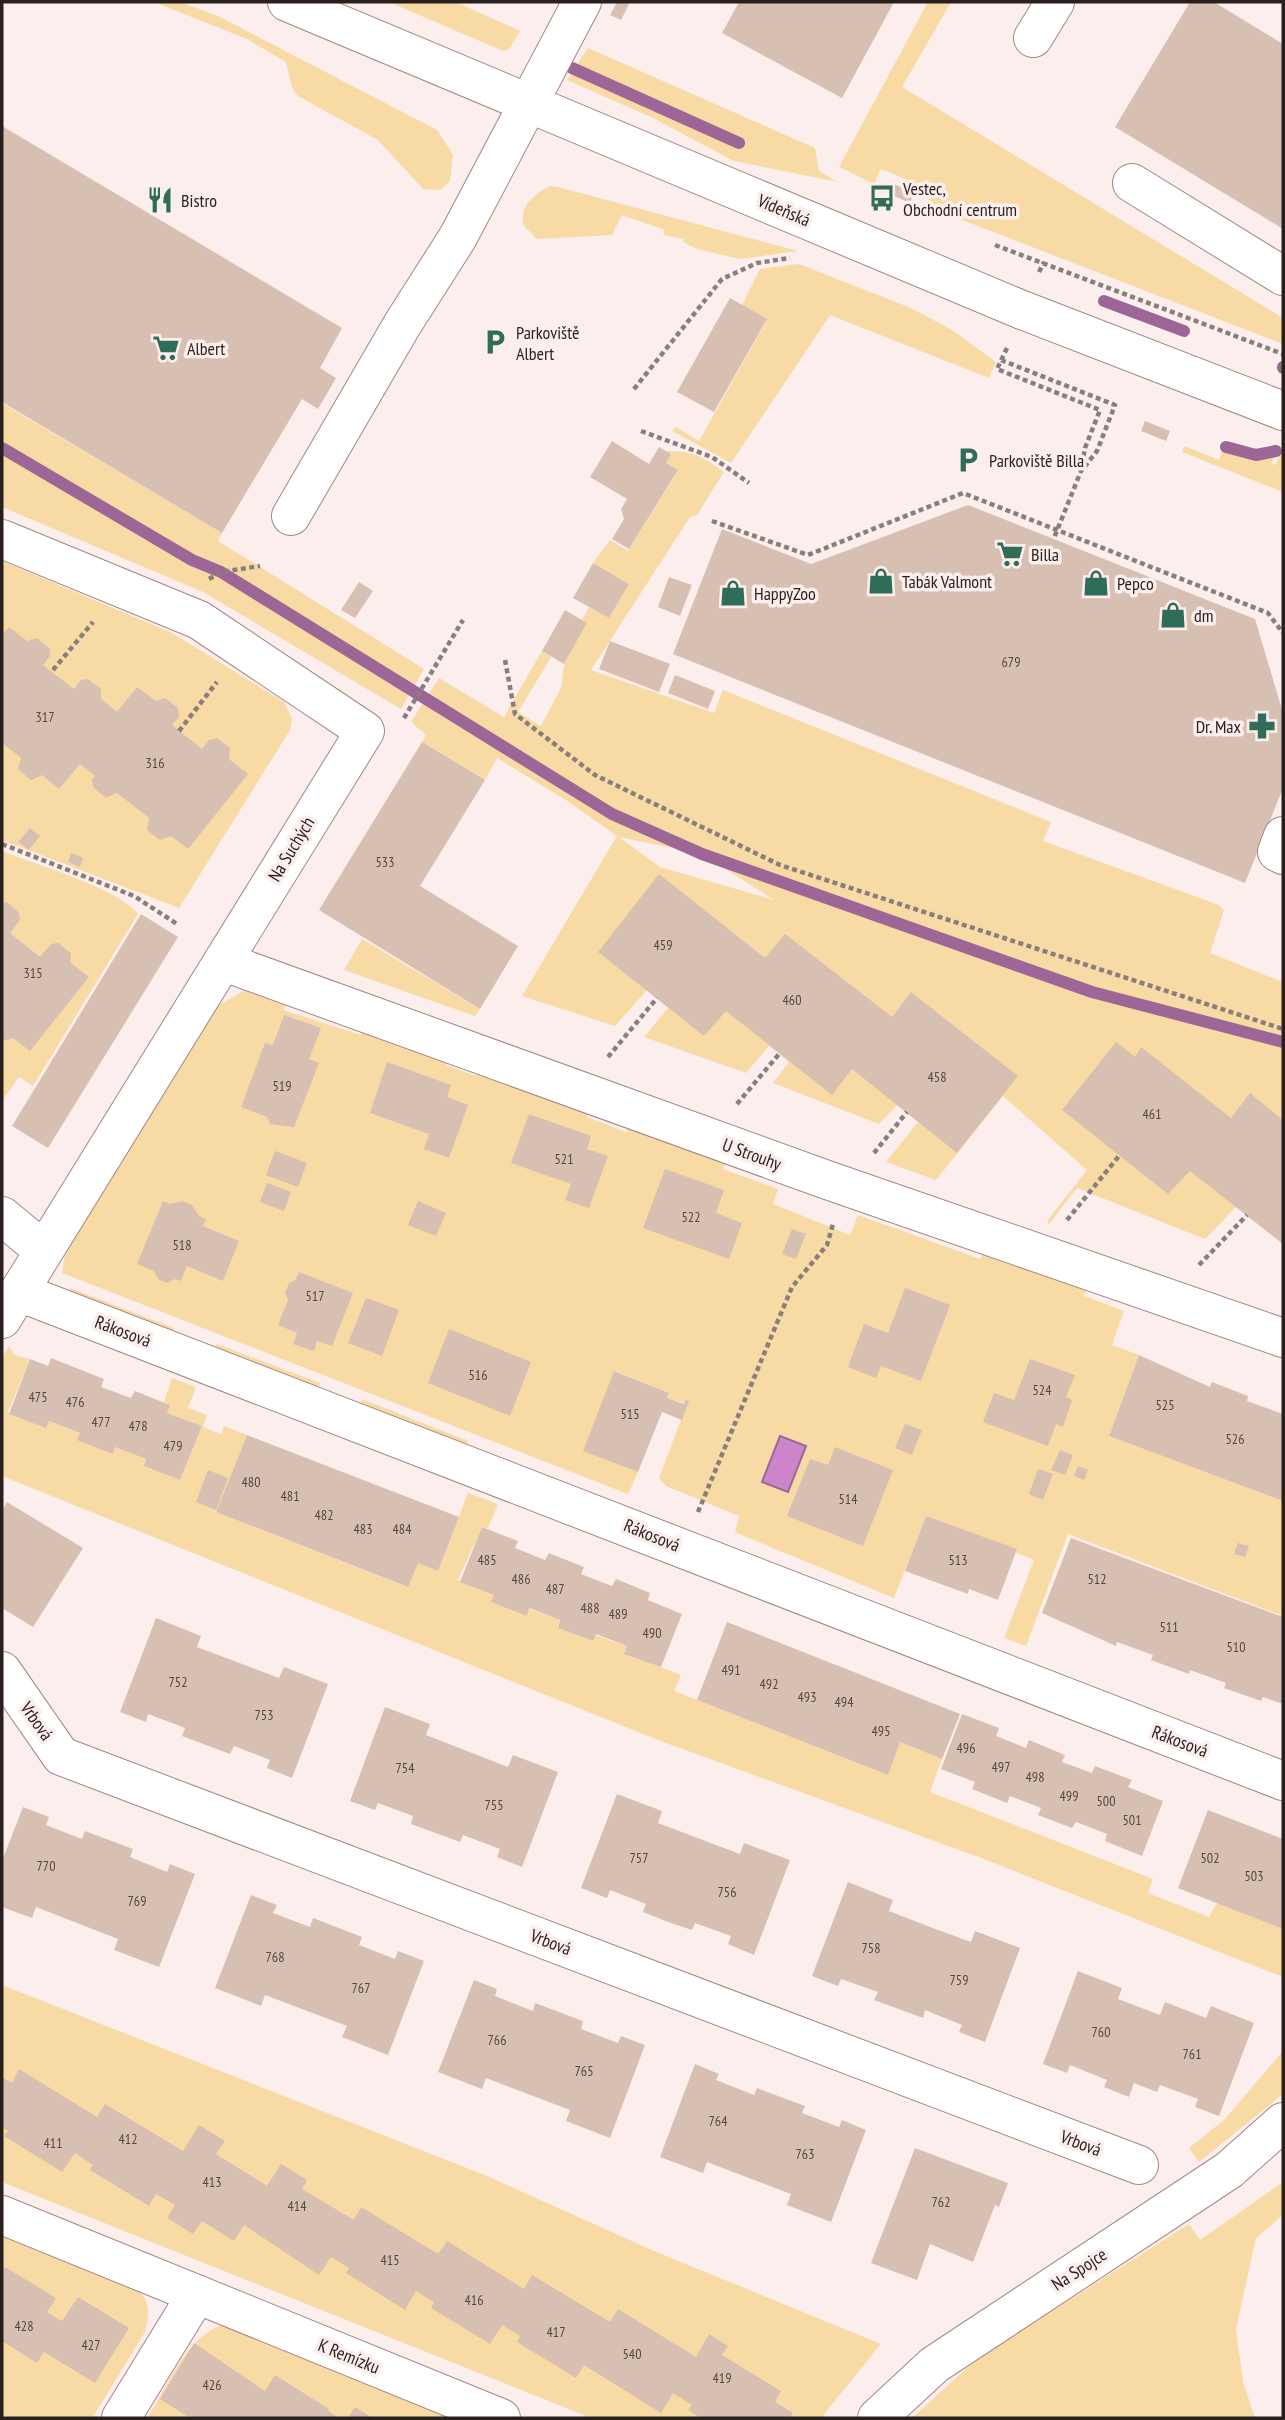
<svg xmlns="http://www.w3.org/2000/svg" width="1285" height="2420" font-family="'PT Sans Narrow',sans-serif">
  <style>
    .green { fill: #f7daa4; fill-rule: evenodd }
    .water { fill: #ce84ca; stroke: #9c6696; stroke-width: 2 }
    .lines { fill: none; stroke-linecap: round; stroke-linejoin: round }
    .stream { stroke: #9c6696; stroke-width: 12 }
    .building { fill: #d7c0b1 }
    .minor-casing { stroke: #a28784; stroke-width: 40 }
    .major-casing { stroke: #a28784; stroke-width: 40 }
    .path { stroke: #8a7e7d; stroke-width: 4.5; stroke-dasharray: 5 3.5; stroke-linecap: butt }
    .minor { stroke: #fff; stroke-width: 38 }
    .major { stroke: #fff; stroke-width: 38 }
    .labels { text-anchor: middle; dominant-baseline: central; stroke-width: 7; stroke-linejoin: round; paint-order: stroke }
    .number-label { font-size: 14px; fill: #544742 }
    .poi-label { font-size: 18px; fill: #291f1d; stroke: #fbeeed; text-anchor: start }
    .street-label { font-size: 18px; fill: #291f1d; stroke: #fbeeed }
  </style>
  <rect width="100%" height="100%" fill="#fbeeed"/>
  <!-- green -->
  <path class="green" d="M154,2H181L220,17L437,130L453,155L450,181L440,190L423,189L378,140L298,96L292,88L286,62L247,39Z
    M389,2H456L520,31L509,49L503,51Z
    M928,2H951L902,87L1283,318V344L926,206L932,190L881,169L874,184L839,167Z
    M588,48L815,148L819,171L838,182L734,161L653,118L567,80Z
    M550,186L558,187L798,251L740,259L697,249L683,242L684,239L663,235L665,230L622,215L612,235L537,239L523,225C520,206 534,194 550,186Z
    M799,264L911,308L952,330L996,362L989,378L830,315L731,463L672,431L676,427L699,441L767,320L742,305L760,269Z
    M2,403L222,533L218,541L424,669L401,709L203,592L2,507Z
    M1184,446L1219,460L1222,451L1251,459L1274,457L1271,465L1276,464L1283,446V492L1182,452Z
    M665,451C690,450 705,457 724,472L697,515L690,517L591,670L714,713L723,690L1051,822L1043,841L1219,905L1224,910L1210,953L1283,982V1027L1279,1042L1283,1044V1244L1236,1207L1205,1239L1077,1188L1049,1224L1047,1221L1087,1170L1003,1096L936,1180L886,1162L918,1122L897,1105L879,1124L773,1083L789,1062L769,1046L746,1073L644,1037L668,1008L647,990L615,1026L522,996L617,836L566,800L497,758L485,780L422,742L426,735L411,722L439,678L504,717L542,651L551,657L518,712L541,726L561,688L564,664L587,623L582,620L589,607L609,618L629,584L593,563L610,540L628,551L678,471L666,463ZM619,837L702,854L774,900L660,867Z
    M2,561L172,633L284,702L292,719L290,730L179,908L2,840Z
    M2,851C37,865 116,887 138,914L33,1086L19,1077L2,1101Z
    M362,939L480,1009L475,1016L344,970Z
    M245,990L288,1003L283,1009L286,1011L361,1035L365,1026L449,1056L446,1065L476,1076L480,1067L589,1106L587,1117L626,1132L630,1121L727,1157L723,1169L778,1189L773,1204L850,1235L858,1215L980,1259L985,1250L1087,1287L1084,1296L1124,1311L1112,1345L1139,1355L1109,1436L1283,1501V1616L1068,1534L1026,1646L1004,1638L1034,1560L926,1516L894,1598L744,1536L735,1532L739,1516L666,1486L659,1478L687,1404L667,1398L669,1393L615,1371L584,1450L638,1472L628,1494L62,1273L65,1255L71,1244L218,1006Z
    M70,1288L174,1328L171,1337L72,1294Z
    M217,1344L320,1383L317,1393L213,1353Z
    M9,1346L14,1355L30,1359L8,1412L45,1427L49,1421L80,1433L79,1440L113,1446L146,1459L145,1466L180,1480L202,1426L164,1412L169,1405L164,1402L172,1378L196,1387L188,1408L207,1415L203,1427L221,1434L224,1426L247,1435L216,1512L407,1587L416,1562L438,1571L468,1493L498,1504L488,1528L482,1527L458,1580L494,1595L492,1602L526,1608L560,1620L557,1627L589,1640L592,1634L627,1646L626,1654L681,1675L674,1691L888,1775L900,1742L942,1759L930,1792L1153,1879L1148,1893L1209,1917L1217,1903L1283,1929V1977L984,1859L658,1740L2,1476V1358Z
    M362,1399L468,1441L464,1451L358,1410Z
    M2,1985L487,2176L654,2251L881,2344L821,2418H591L2,2182Z
    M1283,2051V2094L1199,2162L1189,2148L1224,2120Z
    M1283,2182V2215L1256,2238L1236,2329L1243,2382L1255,2418H912L967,2368L1003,2342L1189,2224L1200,2240Z
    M2,2232C29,2242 124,2274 140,2292C151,2304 149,2317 145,2332L92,2418H2Z
    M221,2325H231L467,2418H147C168,2387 184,2340 221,2325Z"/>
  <!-- water -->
  <path class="water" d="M780,1436L806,1446L788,1492L762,1482Z"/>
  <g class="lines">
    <!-- stream -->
    <path class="stream" d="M572,68L739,143
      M1104,301L1184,331
      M1283,367V368
      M1226,447L1256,455L1276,451
      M2,448L192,560L221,572L612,814L702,854L1092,992L1283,1042"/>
  </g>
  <!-- building -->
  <path class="building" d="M617,2H630L621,20L610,15Z
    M739,2H894L842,98L722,33Z
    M1190,2H1214L1283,44V229L1115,127Z
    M2,126L342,328L320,368L336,378L318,409L302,399L222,533L2,402Z
    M892,183L914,193L910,203L887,193Z
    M730,298L767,319L714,412L677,392Z
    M1145,421L1170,431L1166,441L1141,431Z
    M612,441L649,464L659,447L671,454L666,463L678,470L629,549L612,539L624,519L621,509L627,499L590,477Z
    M968,505L1255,619L1283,713V788L1245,883L673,654L722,529L811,564Z
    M593,563L629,584L609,618L573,598Z
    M669,577L692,585L680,616L658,607Z
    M359,582L373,591L355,618L341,610Z
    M565,610L587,623L564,664L542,651Z
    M9,627L27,641L37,638L50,649V656L43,665L74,689L81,680L88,679L101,689V699L117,712L137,687L156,701L165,698L178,708L179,717L172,725L202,749L209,740L217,738L230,748L229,759L248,774L188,849L171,836L160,840L147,830L149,818L117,793L106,798L93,787L92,779L95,776L80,764L59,789L42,775L31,780L18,769L21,758L2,743V635Z
    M610,641L670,664L659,692L599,669Z
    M675,675L715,691L708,709L668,693Z
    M422,742L485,780L420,886L518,946L480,1009L319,910Z
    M30,828L40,836L29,850L18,842Z
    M71,853L83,858L80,867L68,862Z
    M659,874L765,958L785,934L892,1017L911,992L1018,1076L957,1153L852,1069L832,1095L726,1011L704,1036L598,952Z
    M7,902L19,913L20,920L10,933L40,957L51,944L58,943L71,953L70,962L89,977L30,1051L13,1038L2,1041V903Z
    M141,914L178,937L48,1148L12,1126Z
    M284,1015L321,1028L309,1059L319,1063L294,1127L270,1124L267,1117L241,1107L265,1043L273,1045Z
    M1116,1042L1135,1057L1141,1047L1231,1118L1250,1093L1283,1120V1244L1190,1171L1168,1194L1062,1110Z
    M387,1062L451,1085L447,1097L468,1105L449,1158L424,1149L429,1134L370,1113Z
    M529,1114L591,1136L587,1149L608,1156L589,1208L565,1200L571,1184L511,1163Z
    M275,1151L307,1163L298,1187L266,1175Z
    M665,1169L724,1190L716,1213L742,1223L729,1259L643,1228Z
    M267,1183L291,1192L284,1211L260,1202Z
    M163,1201L170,1204L182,1201L192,1205L199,1216L206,1219L203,1226L239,1241L223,1281L187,1266L181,1281L175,1279L167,1283L158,1279L154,1271L137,1264Z
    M418,1201L446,1213L436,1236L408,1225Z
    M792,1229L806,1234L796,1259L782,1254Z
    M299,1272L353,1293L332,1346L317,1341L314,1351L293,1344L297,1333L278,1325L288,1300L285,1293L289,1283L295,1280Z
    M905,1288L950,1305L921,1381L881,1366L876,1378L848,1367L864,1324L888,1333Z
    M366,1298L399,1310L382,1356L348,1343Z
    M449,1329L531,1362L510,1416L428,1383Z
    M1139,1355L1210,1387L1212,1382L1248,1396L1247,1401L1283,1414V1501L1109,1436Z
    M51,1358L104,1379L101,1387L131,1398L135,1391L170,1405L167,1413L202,1426L180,1480L144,1466L146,1459L115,1447L113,1454L77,1440L80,1433L49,1421L46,1428L9,1414L30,1359L48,1366Z
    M1030,1359L1075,1375L1066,1397L1072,1400L1063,1427L1056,1424L1048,1446L983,1422L994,1393L1014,1400Z
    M614,1371L669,1393L667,1398L684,1404L686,1400L689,1401L682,1420L662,1412L638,1472L583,1451Z
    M905,1424L922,1430L912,1455L895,1448Z
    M247,1435L459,1517L438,1571L418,1563L408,1587L216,1512Z
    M835,1447L893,1470L863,1546L787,1516L810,1459L828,1465Z
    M1060,1450L1073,1455L1065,1475L1051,1470Z
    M1078,1466L1088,1470L1084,1480L1074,1476Z
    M1038,1469L1053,1474L1043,1500L1029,1494Z
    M208,1470L228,1478L216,1510L196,1502Z
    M7,1502L83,1548L33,1627L2,1608V1511Z
    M926,1516L1017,1549L998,1600L969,1589L968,1594L905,1571Z
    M482,1527L518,1541L515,1548L545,1560L549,1553L584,1567L581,1574L612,1586L616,1579L650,1593L648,1600L682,1614L661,1667L624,1654L627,1646L596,1634L593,1641L558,1628L560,1620L529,1608L527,1616L491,1602L494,1595L460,1582Z
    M1071,1538L1283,1617V1704L1263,1697L1261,1701L1224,1688L1226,1683L1190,1670L1189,1674L1151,1660L1153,1655L1117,1642L1116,1646L1042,1613Z
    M1238,1543L1249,1546L1245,1557L1234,1554Z
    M156,1618L201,1636L197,1647L279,1678L284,1667L328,1684L292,1778L267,1768L270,1760L234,1746L230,1754L182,1736L185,1728L148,1714L146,1722L120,1712Z
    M727,1622L960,1714L942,1759L900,1742L888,1775L697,1700Z
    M385,1707L430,1724L426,1735L508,1767L513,1755L558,1772L522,1867L497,1857L500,1849L463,1835L460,1842L411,1824L413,1816L378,1803L375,1810L350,1801Z
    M962,1714L999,1728L996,1736L1026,1748L1029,1740L1065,1755L1062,1762L1092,1773L1095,1766L1132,1780L1128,1787L1163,1801L1142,1856L1105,1841L1107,1834L1076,1822L1072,1828L1038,1815L1041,1808L1010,1796L1007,1803L972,1789L975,1782L941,1769Z
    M617,1794L662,1811L658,1823L740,1854L744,1843L790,1860L754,1955L728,1944L731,1936L695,1923L692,1930L668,1922L643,1912L646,1904L610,1890L607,1898L581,1888Z
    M23,1807L49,1817L46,1825L82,1839L85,1831L133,1849L130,1857L167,1872L170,1864L195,1874L159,1967L114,1950L118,1939L36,1907L32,1918L2,1907V1861Z
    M1208,1810L1283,1839V1929L1178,1888Z
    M848,1882L893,1900L889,1911L930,1927L971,1942L975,1931L1020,1948L985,2042L959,2032L962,2025L925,2010L923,2018L874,2000L878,1992L841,1979L838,1986L812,1976Z
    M251,1895L277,1905L273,1913L310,1927L313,1918L362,1937L359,1945L395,1959L398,1951L424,1961L388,2055L342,2037L347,2026L265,1995L261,2006L215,1988Z
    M1078,1971L1122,1988L1118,1999L1160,2015L1165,2002L1206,2018L1211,2006L1254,2023L1219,2116L1195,2107L1198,2099L1160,2085L1157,2092L1134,2083L1129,2097L1104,2087L1107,2080L1070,2065L1067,2073L1043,2064Z
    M474,1980L497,1989L495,1996L533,2011L535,2003L583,2021L581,2029L618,2043L621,2036L645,2045L610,2138L566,2121L570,2110L486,2078L482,2089L438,2072Z
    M695,2064L719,2074L716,2080L754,2095L757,2088L805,2106L802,2113L839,2127L842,2120L866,2130L831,2222L787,2205L791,2194L707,2162L703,2173L660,2157Z
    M19,2069L97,2117L105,2104L183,2151L199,2125L225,2141L216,2154L267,2186L281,2164L307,2180L302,2189L354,2220L361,2207L438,2254L447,2241L524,2289L532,2275L610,2322L618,2309L696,2357L709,2334L728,2346L722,2355L781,2391L775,2402L793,2413L790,2418H701L688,2410L692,2405L673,2393L661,2413L584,2365L576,2378L517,2342L520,2336L502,2325L490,2344L431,2308L434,2302L416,2291L405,2310L346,2273L349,2268L331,2257L319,2275L244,2225L234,2241L202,2221L193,2234L167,2218L175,2205L156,2194L149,2206L90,2170L93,2165L75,2153L62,2172L4,2136L8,2131L2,2127V2077L12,2083Z
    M915,2148L1008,2183L999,2207L995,2205L973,2262L930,2244L917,2280L871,2263Z
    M5,2267L56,2298L47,2312L62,2321L78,2297L129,2328L95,2383L44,2352L37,2363L2,2341V2272Z
    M194,2343L265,2391L275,2375L329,2409L328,2411L339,2418H190L160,2399Z
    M355,2407L373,2418H348Z"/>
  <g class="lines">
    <!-- minor casing -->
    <g class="minor-casing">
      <path id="minor" d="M1033,38L1055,2
        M1132,183L1283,276
        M291,516L402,325L458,237L582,2
        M2,539L199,620L365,731L2,1319
        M1283,836L1277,852L1283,855
        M224,962L830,1181L1283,1338
        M2,1216L43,1250
        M19,1292L1283,1781
        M2,1671L61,1756L1139,2165
        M2,2215L501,2418
        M121,2418L197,2294
        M877,2418L934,2365L1229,2170L1283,2122"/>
    </g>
    <!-- major casing -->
    <g class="major-casing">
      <path id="major" d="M287,2L1022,310L1283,411"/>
    </g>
    <!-- path -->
    <path class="path" d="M995,245L1283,354
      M1039,272L1044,262
      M1007,348L997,369L1100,410L1085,448L1081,471L1054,538
      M1001,360L1115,405L1097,451L1082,470
      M634,389L722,279L757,263L790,258
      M641,431L712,457L749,483
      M712,521L808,555L963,493L1268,613L1283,633
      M209,579L221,572L260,566
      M505,660L515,714L595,775L780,865L1283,1029
      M53,670L93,622
      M404,718L463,620
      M179,731L217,682
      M2,844L134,896L177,924
      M608,1057L657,998
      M737,1104L779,1054
      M874,1153L907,1112
      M1067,1220L1119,1156
      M1199,1265L1247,1215
      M698,1512L792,1287L827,1245L833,1224"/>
    <!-- minor -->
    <use href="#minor" class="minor"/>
    <!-- major -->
    <use href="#major" class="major"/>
  </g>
  <!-- icons -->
  <defs>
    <g id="bus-bare" transform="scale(2.1)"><path d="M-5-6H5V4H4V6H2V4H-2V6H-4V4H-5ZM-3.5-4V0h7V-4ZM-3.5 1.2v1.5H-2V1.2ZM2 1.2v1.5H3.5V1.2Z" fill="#306d58" stroke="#fbeeed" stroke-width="2.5" paint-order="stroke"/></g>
    <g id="restaurant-bare" transform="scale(2.1)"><path d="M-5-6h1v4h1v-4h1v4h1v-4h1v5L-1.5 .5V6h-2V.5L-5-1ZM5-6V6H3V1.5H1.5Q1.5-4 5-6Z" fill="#306d58" stroke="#fbeeed" stroke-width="2.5" paint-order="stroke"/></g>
    <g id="parking-bare" transform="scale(2.1)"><path d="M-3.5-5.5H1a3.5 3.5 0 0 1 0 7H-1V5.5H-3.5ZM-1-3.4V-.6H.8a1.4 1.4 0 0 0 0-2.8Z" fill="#306d58" stroke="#fbeeed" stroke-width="2.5" paint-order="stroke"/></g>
    <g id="supermarket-bare" transform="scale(2.1)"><path d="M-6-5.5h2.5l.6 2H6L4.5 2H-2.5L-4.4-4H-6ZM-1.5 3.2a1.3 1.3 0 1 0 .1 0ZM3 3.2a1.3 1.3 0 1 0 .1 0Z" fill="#306d58" stroke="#fbeeed" stroke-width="2.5" paint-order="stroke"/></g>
    <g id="shop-bare" transform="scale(2.1)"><path d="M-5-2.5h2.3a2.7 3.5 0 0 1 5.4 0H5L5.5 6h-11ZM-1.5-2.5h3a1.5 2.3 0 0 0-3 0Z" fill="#306d58" stroke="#fbeeed" stroke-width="2.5" paint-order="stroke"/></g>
    <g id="pharmacy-bare" transform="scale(2.1)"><path d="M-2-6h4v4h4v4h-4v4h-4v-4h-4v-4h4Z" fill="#306d58" stroke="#fbeeed" stroke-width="2.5" paint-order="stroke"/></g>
  </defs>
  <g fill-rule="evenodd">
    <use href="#bus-bare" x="882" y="198"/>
    <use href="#restaurant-bare" x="160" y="200"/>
    <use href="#parking-bare" x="495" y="342"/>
    <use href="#supermarket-bare" x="166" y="348"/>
    <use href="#parking-bare" x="968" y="460"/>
    <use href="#supermarket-bare" x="1010" y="554"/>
    <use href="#shop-bare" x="881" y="581"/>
    <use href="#shop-bare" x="1096" y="583"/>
    <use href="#shop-bare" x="733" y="593"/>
    <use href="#shop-bare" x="1173" y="615"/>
    <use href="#pharmacy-bare" x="1262" y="726"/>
  </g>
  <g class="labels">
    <!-- number labels -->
    <g class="number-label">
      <text x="1011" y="662">679</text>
      <text x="45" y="717">317</text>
      <text x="155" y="763">316</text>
      <text x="385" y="862">533</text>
      <text x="663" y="945">459</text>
      <text x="33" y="973">315</text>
      <text x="792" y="1000">460</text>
      <text x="937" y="1077">458</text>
      <text x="282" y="1086">519</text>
      <text x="1152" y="1114">461</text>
      <text x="564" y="1159">521</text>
      <text x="691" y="1217">522</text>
      <text x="182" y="1245">518</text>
      <text x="315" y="1296">517</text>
      <text x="478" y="1375">516</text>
      <text x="1042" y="1390">524</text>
      <text x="38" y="1397">475</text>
      <text x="75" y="1402">476</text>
      <text x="1165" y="1405">525</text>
      <text x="630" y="1414">515</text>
      <text x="101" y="1422">477</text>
      <text x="138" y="1426">478</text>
      <text x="1235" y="1439">526</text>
      <text x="173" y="1446">479</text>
      <text x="251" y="1482">480</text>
      <text x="290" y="1496">481</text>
      <text x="848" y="1499">514</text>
      <text x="324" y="1515">482</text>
      <text x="363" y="1529">483</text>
      <text x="402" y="1529">484</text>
      <text x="487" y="1560">485</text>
      <text x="958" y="1560">513</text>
      <text x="521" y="1579">486</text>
      <text x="1097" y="1579">512</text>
      <text x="555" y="1589">487</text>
      <text x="590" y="1608">488</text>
      <text x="618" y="1614">489</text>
      <text x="1169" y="1627">511</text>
      <text x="652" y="1633">490</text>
      <text x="1236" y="1647">510</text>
      <text x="731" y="1670">491</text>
      <text x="178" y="1682">752</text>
      <text x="769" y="1684">492</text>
      <text x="807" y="1697">493</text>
      <text x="844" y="1702">494</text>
      <text x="264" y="1715">753</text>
      <text x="881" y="1731">495</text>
      <text x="966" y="1748">496</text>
      <text x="1001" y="1767">497</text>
      <text x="405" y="1768">754</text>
      <text x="1035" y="1777">498</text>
      <text x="1069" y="1796">499</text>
      <text x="1106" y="1801">500</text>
      <text x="494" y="1805">755</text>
      <text x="1132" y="1820">501</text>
      <text x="639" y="1858">757</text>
      <text x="1210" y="1858">502</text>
      <text x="46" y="1866">770</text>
      <text x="1254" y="1876">503</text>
      <text x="727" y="1892">756</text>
      <text x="137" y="1901">769</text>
      <text x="871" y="1948">758</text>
      <text x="275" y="1957">768</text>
      <text x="959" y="1980">759</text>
      <text x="361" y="1988">767</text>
      <text x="1101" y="2032">760</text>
      <text x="497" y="2040">766</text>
      <text x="1192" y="2054">761</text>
      <text x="584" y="2071">765</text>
      <text x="718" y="2121">764</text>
      <text x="128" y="2139">412</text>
      <text x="53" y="2143">411</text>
      <text x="805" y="2154">763</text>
      <text x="212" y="2182">413</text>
      <text x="941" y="2202">762</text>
      <text x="297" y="2206">414</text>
      <text x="390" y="2260">415</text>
      <text x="474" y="2300">416</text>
      <text x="24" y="2326">428</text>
      <text x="556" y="2332">417</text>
      <text x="91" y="2345">427</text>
      <text x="632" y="2354">540</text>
      <text x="722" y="2378">419</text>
      <text x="212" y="2385">426</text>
    </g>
    <!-- poi labels -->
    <g class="poi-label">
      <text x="903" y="188">Vestec,<tspan x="903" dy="21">Obchodní centrum</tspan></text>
      <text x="181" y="200">Bistro</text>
      <text x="516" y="332">Parkoviště<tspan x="516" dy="21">Albert</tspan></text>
      <text x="187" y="348">Albert</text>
      <text x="989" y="460">Parkoviště Billa</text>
      <text x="1031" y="554">Billa</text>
      <text x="902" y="581">Tabák Valmont</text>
      <text x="1117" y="583">Pepco</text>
      <text x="754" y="593">HappyZoo</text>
      <text x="1194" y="615">dm</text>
      <text x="1241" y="726" text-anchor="end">Dr. Max</text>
    </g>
    <!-- street labels -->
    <g class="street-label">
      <text transform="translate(784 210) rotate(23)">Vídeňská</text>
      <text transform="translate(291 849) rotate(-59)">Na Suchých</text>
      <text transform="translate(752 1154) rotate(20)">U Strouhy</text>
      <text transform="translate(123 1331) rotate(21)">Rákosová</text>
      <text transform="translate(652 1535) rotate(22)">Rákosová</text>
      <text transform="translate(37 1721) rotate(55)">Vrbová</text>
      <text transform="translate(1180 1741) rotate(21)">Rákosová</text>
      <text transform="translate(551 1942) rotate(21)">Vrbová</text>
      <text transform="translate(1081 2143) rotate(21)">Vrbová</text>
      <text transform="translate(1079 2269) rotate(-33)">Na Spojce</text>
      <text transform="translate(349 2356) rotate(22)">K Remízku</text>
    </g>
  </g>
  <!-- border -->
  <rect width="1285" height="2420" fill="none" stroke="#291f1d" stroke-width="7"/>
</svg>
